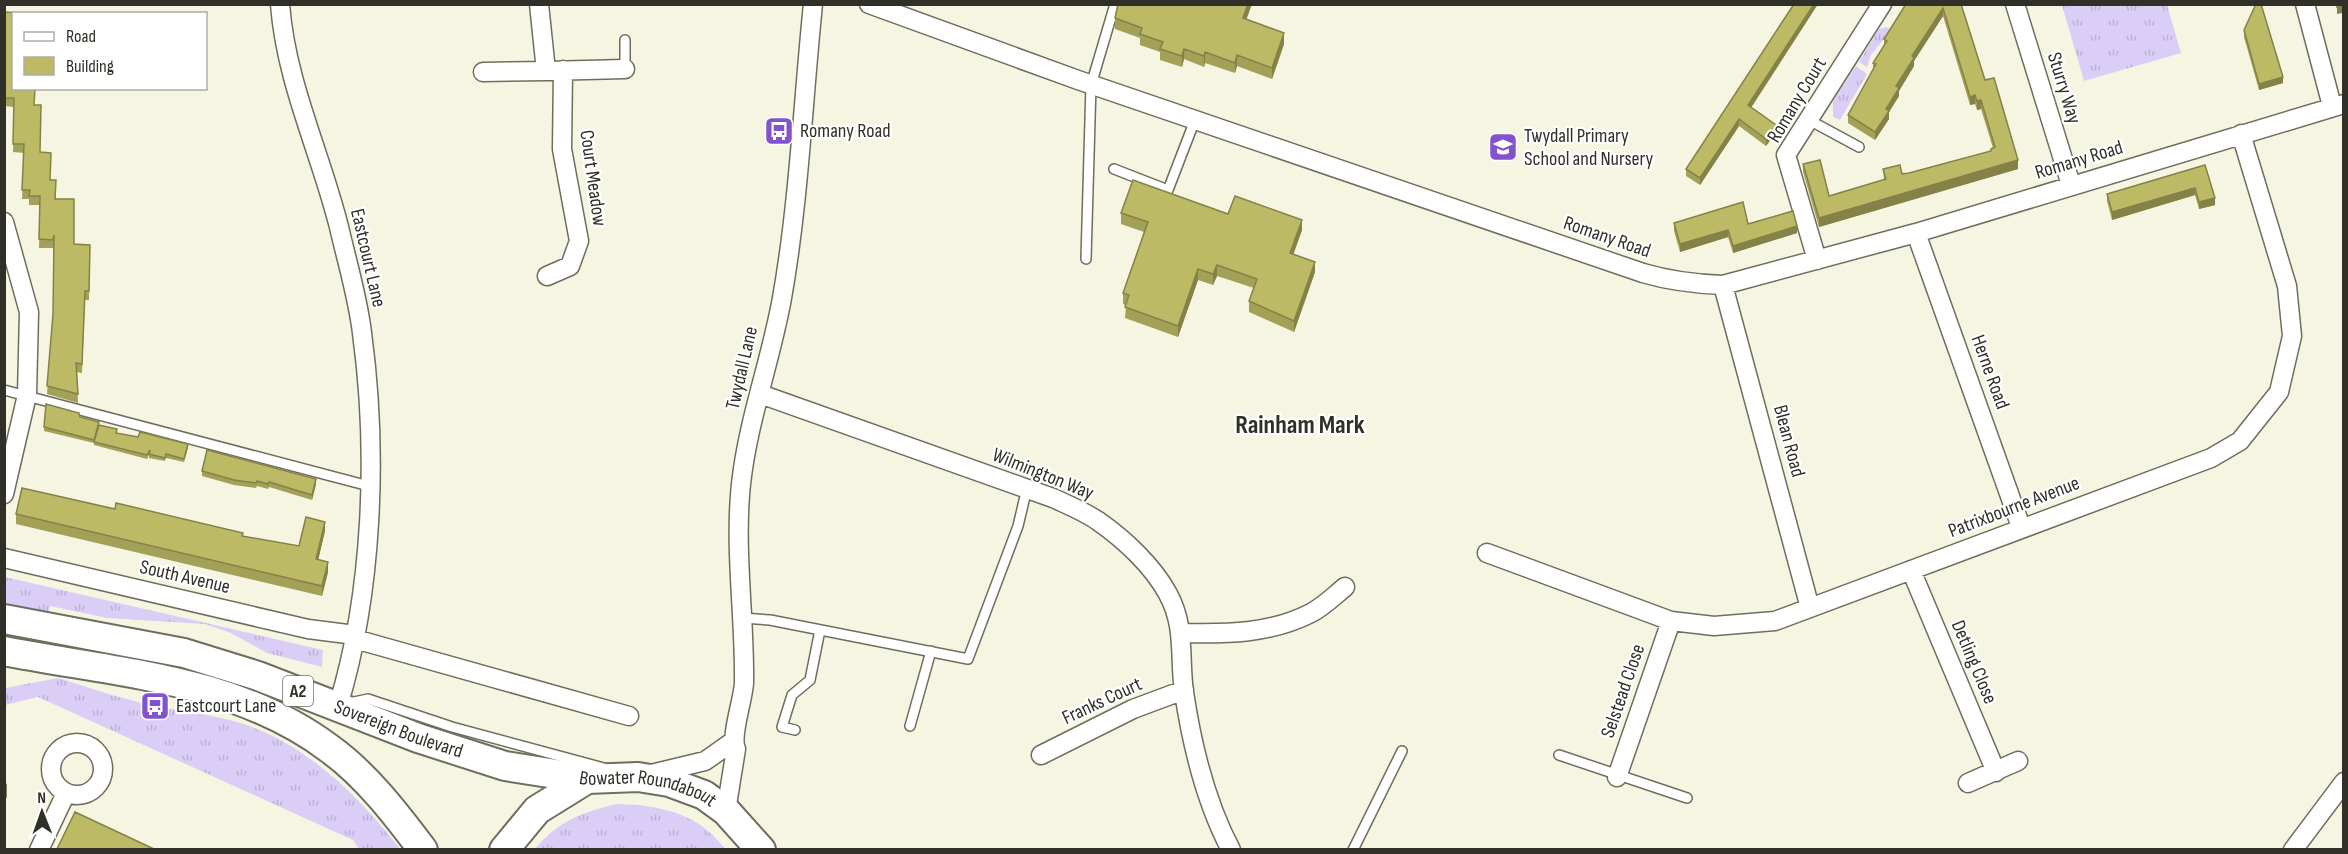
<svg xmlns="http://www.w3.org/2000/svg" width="2348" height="854" font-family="'Sofia Sans Condensed',sans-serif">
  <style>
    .grass { fill: url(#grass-tufts) }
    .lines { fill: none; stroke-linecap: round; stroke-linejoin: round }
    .lane-casing { stroke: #6e6e5e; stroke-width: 12 }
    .street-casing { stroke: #6e6e5e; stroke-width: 21 }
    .primary-casing { stroke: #6e6e5e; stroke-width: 32 }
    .lane { stroke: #fff; stroke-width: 9 }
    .street { stroke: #fff; stroke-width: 18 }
    .primary { stroke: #fff; stroke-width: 28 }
    .wall { fill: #a3a058 }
    .shaded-wall { fill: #848247 }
    .building { fill: #bdba66; stroke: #848247; stroke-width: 1.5 }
    .labels { text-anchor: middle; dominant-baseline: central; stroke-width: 4.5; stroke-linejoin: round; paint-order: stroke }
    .shield { fill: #fff; stroke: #6e6e69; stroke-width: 1.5 }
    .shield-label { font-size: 18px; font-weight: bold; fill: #303029 }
    .street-label { font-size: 20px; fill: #303029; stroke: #fff }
    .poi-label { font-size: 20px; fill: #303029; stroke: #fff; text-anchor: start }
    .district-label { font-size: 26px; font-weight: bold; fill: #303029; stroke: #fff }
  </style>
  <defs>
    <pattern id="grass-tufts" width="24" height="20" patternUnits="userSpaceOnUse" patternTransform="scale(1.5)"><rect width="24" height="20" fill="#dacef7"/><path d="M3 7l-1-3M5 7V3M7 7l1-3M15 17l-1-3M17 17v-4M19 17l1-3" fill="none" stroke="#bbb1d4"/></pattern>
  </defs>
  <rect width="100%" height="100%" fill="#f5f5e2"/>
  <!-- grass -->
  <path class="grass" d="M2062,5H2167L2181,53L2084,81Z
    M1887,27L1891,30L1871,55L1867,67L1859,62L1879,29Z
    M1856,66L1867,74L1840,120L1833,117V101Z
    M5,577L323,650L322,667L267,653L231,633L205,624L107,618L50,606L47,618L5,612Z
    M58,678C90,688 122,699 155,706C190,713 229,716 262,731C317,755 364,802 400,849H359L353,840L38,697L5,705V688Z
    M616,804C658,805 698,812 725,849H535C558,821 581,813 616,804Z"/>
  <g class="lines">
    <!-- lane casing -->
    <g class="lane-casing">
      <path id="lane" d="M625,69V40
        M1809,120L1859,147
        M1114,169L1168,190L1195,120
        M1086,259L1091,85L1115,4
        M4,390L369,486
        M742,618L770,620L968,659L1018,526L1027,488
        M349,703L368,699L452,727L604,768
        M910,726L931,651
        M795,730L782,727L792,695L810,680L820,630
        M1559,755L1687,798
        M1353,850L1402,751"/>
    </g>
    <!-- street casing -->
    <g class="street-casing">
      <path id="street" d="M280,4C286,83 320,151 339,227C347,262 358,298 362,333C378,451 373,592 338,706
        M539,4L546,71L625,69
        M869,4L1078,80L1643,273C1670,281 1695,284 1723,285L1916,233L2344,104
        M2015,4L2071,185
        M2305,4L2332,106
        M483,72L546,71
        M4,222L29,312L27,395L4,494
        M1916,233L2021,527
        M1817,260L1786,155L1882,4
        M547,276L570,266L579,241L562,149L563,70
        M1723,285L1810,608
        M760,394L1053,498C1068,505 1085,512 1098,521C1124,539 1153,566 1168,594C1186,627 1179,657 1184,692C1192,746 1205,801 1231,850
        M1487,553L1671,621L1714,626L1775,621L2211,458L2240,441L2279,392L2292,336L2287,286L2241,134
        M4,558L308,629L355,635
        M1911,570L1996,772
        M1182,633C1227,634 1270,634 1311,613C1323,607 1334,596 1345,587
        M355,639L629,716
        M51 769a26 26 0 1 1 52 0a26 26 0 1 1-52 0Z
        M1041,755L1133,709L1184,690
        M651,774L705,761L732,742
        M1617,777L1671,621
        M1968,783L2018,761
        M726,811L736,749C730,736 743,701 744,683C745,617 734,550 741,484C748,420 771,360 782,298C799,202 803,101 813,4
        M39,850L66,793
        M2293,850L2344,782"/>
    </g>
    <!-- primary casing -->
    <g class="primary-casing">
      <g id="primary">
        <path id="s1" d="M4,619L184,653L258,676L418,738L505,766L587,779L638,777L669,782L704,795L726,811L761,850"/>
        <path d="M4,651C116,673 236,678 330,749C366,775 396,814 423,850"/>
        <path d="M504,850L537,810L587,779"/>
      </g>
    </g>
    <!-- lane -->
    <use href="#lane" class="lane"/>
    <!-- street -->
    <use href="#street" class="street"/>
    <!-- primary -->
    <use href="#primary" class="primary"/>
  </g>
  <!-- wall -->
  <path class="wall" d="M1794,4H1818L1751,108L1776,132L1766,146L1739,126L1700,185L1686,176V169Z
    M1906,4H1961L1985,80L2018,169L1819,227L1803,172V164L1829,196L1884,180L1883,169L1902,174L1909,173L1991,152V149L1993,148L1981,109L1977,110L1975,104L1970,105L1943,16L1914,61V66L1899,91V96L1889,112V119L1875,140L1848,123V115L1873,69V63L1884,45V39Z
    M4,12L14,88H35L34,105L40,152L56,199L74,244L90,245L89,300H85L82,373L77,372L78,403L47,394L53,314L54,245L53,248H39L40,205H29V199H22L24,153L13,152L14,107L4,106Z
    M1115,18L1247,19L1284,44L1272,79L1237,66L1235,73L1205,63L1204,67L1184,59L1182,67L1160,60V52L1140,45V38L1115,29Z
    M2244,30L2283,83L2259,90L2244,37Z
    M2205,165L2215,205L2199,209L2195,195L2112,220L2107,201V194Z
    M1121,213L1228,214L1302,230L1293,254L1315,272L1294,332L1249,312V301L1254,288L1217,276L1213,285L1198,280L1178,337L1125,318L1126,305L1123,304V293L1144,232L1121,224Z
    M1674,223L1748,224L1797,233L1733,253L1728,237L1680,252L1674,231Z
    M99,425L117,433L188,448L184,462L166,458L165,461L149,458V455L147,459L94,445V443L44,431V427Z
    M202,471L316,484L312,500L269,487L268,489L257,486L256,488L234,485L202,476Z
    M115,509L243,536L299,546L325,531L318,560L328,572L322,596L16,524V514Z"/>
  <!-- shaded-wall -->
  <path class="shaded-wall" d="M1248,4H1252L1243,29V18Z
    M1814,4H1818L1748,112V105Z
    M2343,6V13L2337,14V7Z
    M1943,8V16L1914,61V66L1899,91V96L1889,112V119L1875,140V132L1896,86L1912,56Z
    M1284,33V44L1272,79V68Z
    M1184,49V59L1182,67V56Z
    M1205,52V63L1204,67V56Z
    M1237,55V66L1235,73V63Z
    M2283,77V83L2259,90V84Z
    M1975,95V104L1970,105V97Z
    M1981,100V109L1977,110V101Z
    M1739,119V126L1700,185V178Z
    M1776,125V132L1766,146V139Z
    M2018,160V169L1819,227V218Z
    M2195,188V195L2112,220V212Z
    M2215,198V205L2199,209V202Z
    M1302,220V230L1290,264V253Z
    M1797,226V233L1733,253V246Z
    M1728,230V237L1680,252V244Z
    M1315,262V272L1294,332V321Z
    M1217,265V276L1213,285V274Z
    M1198,269V280L1178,337V326Z
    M316,479V484L312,500V495Z
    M325,522V531L316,569V559Z
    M328,562V572L322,596V586Z
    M7,783V797L4,802V788Z"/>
  <!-- building -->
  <path class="building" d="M1118,4H1248L1243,18L1284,33L1272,68L1237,55L1235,63L1205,52L1204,56L1184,49L1182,56L1160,49L1163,42L1140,34L1142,28L1115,18Z
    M1794,4H1814L1748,105L1776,125L1766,139L1739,119L1700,178L1686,169Z
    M1906,4H1961L1985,80L1994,78L2018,160L1819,218L1803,164L1820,160L1829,196L1886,179L1883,169L1900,165L1902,174L1909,173L1991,151V149L1995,147L1981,100L1977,101L1975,95L1970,97L1943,8L1912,56L1914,58L1896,86L1899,88L1886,109L1889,111L1875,132L1848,115L1876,64L1873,63L1887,41L1884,39Z
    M2256,4H2261L2283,77L2259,84L2244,30Z
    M2337,4H2343V6L2337,7Z
    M4,12L21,13L14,14V88H35L34,105H41L40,152L51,153L50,180H56L55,199H74V244L90,245L89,291H85L82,364L76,363L78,394L47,386L53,314L54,235L53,240L39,239L40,196H29L30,190H22L24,144H13L14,98H4Z
    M2205,165L2215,198L2199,202L2195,188L2112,212L2107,194Z
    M1133,180L1228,214L1235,196L1302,220L1290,253L1315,262L1294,321L1249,301L1257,279L1217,265L1213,274L1198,269L1178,326L1125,307L1129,295L1123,293L1148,222L1121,213Z
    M1743,202L1748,224L1793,211L1797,226L1733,246L1728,230L1680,244L1674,223Z
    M46,404L79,413L80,417L99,422L94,440L44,427Z
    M99,425L117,429L116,433L138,437L140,432L188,444L184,459L166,454L165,458L149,454L150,450L147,455L94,442Z
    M207,450L316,479L312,495L269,482L268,484L257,481L256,483L234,480L202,471Z
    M22,488L115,509L116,503L243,533L242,536L299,546L306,517L325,522L316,559L328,562L322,586L16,514Z
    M75,812L154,849H57Z"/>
  <!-- icons -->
  <defs>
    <g id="bus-square" transform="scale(1.5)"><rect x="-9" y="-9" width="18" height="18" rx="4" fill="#8253cc" stroke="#fff"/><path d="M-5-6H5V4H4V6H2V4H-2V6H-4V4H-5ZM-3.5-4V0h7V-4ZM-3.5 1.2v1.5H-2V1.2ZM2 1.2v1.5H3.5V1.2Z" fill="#fff"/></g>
    <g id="school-square" transform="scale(1.5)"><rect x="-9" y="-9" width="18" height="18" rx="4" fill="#8253cc" stroke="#fff"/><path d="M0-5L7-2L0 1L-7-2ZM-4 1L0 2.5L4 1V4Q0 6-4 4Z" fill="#fff"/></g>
  </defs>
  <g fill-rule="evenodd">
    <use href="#bus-square" x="779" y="131"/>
    <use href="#school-square" x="1503" y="147"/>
    <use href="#bus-square" x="155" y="706"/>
  </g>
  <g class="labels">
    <!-- shield labels -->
    <rect class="shield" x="283" y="676" width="30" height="30" rx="4.5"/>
    <g class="shield-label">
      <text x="298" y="691">A2</text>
    </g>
    <!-- street labels -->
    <g class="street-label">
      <text transform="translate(2064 88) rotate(73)">Sturry Way</text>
      <text transform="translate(1797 100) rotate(-59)">Romany Court</text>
      <text transform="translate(2079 160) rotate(-17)">Romany Road</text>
      <text transform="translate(593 178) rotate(82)">Court Meadow</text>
      <text transform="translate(1607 237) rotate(19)">Romany Road</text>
      <text transform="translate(368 258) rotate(77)">Eastcourt Lane</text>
      <text transform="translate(742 368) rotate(-77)">Twydall Lane</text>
      <text transform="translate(1990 372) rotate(70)">Herne Road</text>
      <text transform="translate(1789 441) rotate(75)">Blean Road</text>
      <text transform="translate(1043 474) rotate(22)">Wilmington Way</text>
      <text transform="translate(2014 507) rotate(-21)">Patrixbourne Avenue</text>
      <text transform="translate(185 577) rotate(13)">South Avenue</text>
      <text transform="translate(1974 662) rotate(67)">Detling Close</text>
      <text transform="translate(1623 691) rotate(-71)">Selstead Close</text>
      <text transform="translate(1102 701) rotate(-25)">Franks Court</text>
      <text stroke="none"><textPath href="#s1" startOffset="411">Sovereign Boulevard</textPath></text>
      <text stroke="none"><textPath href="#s1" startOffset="669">Bowater Roundabout</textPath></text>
    </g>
    <!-- poi labels -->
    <g class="poi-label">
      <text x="800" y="131">Romany Road</text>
      <text x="1524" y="136">Twydall Primary<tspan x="1524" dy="23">School and Nursery</tspan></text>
      <text x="176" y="706">Eastcourt Lane</text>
    </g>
    <!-- district labels -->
    <g class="district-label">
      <text x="1300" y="425">Rainham Mark</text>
    </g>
  </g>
  <!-- border -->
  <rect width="2348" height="854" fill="none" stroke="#303029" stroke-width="12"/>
  <!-- legend -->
  <rect x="12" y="12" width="195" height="78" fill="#ffffff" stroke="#acaca9" stroke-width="1.5"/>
  <rect x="24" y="32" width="30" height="9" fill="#ffffff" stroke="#acaca9" stroke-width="1.5"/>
  <text x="66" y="42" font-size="18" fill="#303029">Road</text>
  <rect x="24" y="57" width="30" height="18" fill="#bdba66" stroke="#acaca9" stroke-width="1.5"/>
  <text x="66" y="72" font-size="18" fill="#303029">Building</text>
  <!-- north arrow -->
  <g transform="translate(42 812) rotate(359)" stroke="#ffffff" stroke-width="4.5" paint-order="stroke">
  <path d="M0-4.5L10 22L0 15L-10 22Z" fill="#303029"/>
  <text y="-9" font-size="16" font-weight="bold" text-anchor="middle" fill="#303029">N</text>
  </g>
</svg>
